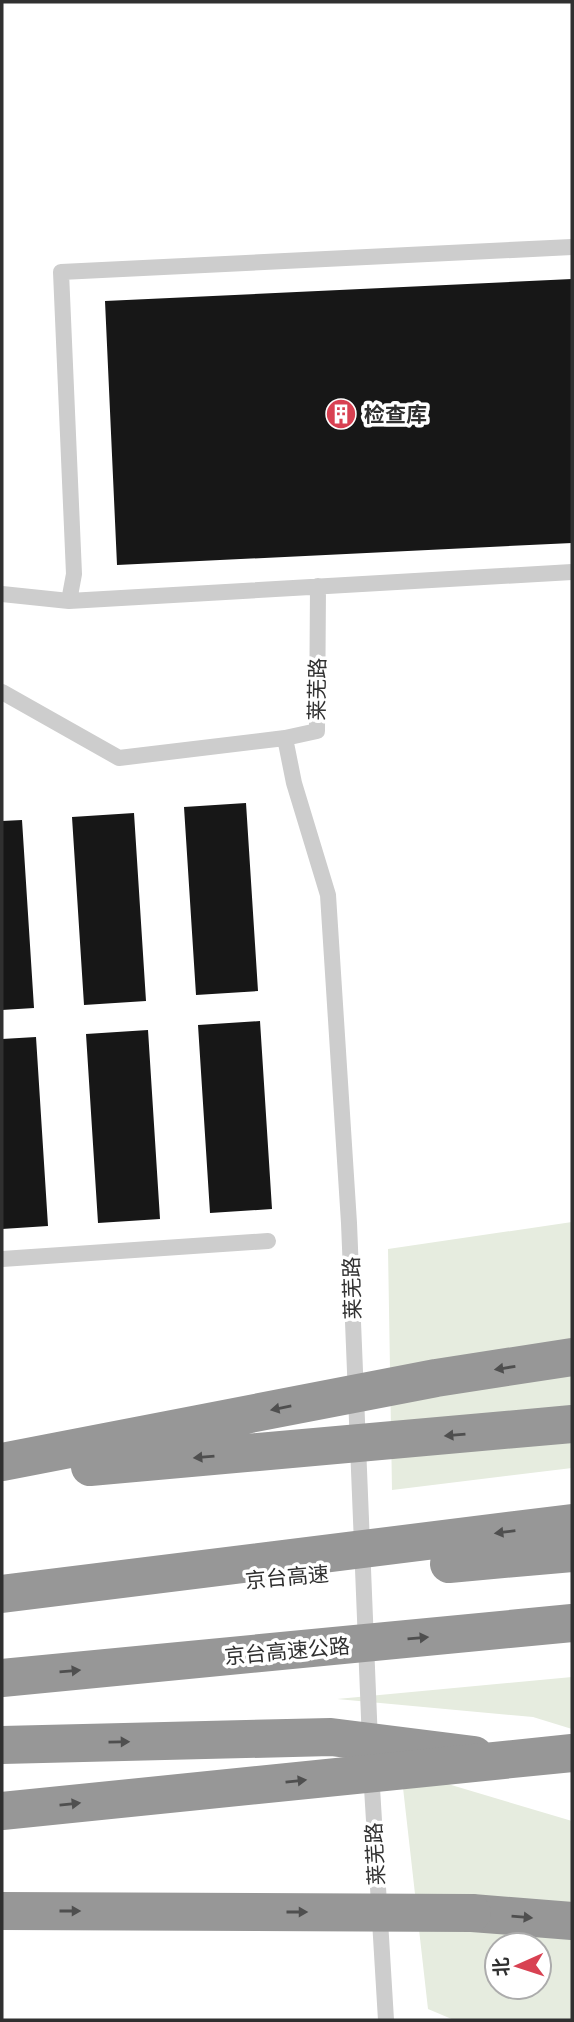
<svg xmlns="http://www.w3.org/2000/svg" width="574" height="2022" font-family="'Work Sans','Noto Sans SC',sans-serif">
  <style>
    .green { fill: #e6ecdf; fill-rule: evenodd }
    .building { fill: #171717 }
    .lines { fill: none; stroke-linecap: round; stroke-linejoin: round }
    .lane { stroke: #cdcdcd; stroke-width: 16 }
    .highway { stroke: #979797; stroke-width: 38 }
    .highway-bridge { stroke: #979797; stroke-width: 38 }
    .oneway { fill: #4f4f4f }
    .labels { text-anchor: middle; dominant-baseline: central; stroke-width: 7; stroke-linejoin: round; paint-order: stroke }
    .poi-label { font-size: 21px; font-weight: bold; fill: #303030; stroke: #fff; text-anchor: start }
    .street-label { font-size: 21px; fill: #303030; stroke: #fff }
  </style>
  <rect width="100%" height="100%" fill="#fff"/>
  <!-- green -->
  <path class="green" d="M572,1222V1468L392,1490L388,1249Z
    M572,1677V1729L533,1717L337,1699Z
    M401,1770L572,1821V2020H454L428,2009ZM497,1945H539V1987H497Z"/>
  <!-- building -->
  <path class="building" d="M572,279V543L117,565L105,301Z
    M246,803L258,991L196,995L184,807Z
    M134,813L146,1001L84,1005L72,817Z
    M22,820L34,1008L2,1010V821Z
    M260,1021L272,1209L210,1213L198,1025Z
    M148,1030L160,1219L98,1223L86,1034Z
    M36,1037L48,1226L2,1229V1039Z"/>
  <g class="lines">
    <!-- lane -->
    <path class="lane" d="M318,586L317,731L285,738L294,783L328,895L349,1223L370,1742
      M2,594L69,601L572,572
      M69,601L74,574L61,272L572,247
      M2,692L119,758L285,738
      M2,1259L268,1241
      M371,1771L386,2020"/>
    <!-- highway -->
    <path class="highway" d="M449,1564L572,1553
      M2,1594L572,1523
      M2,1678L572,1623
      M2,1745L331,1737L474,1755
      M472,1913L572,1921"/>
    <!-- highway-bridge -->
    <path class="highway-bridge" d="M2,1462L436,1378L572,1357
      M90,1467L572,1424
      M2,1811L572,1753
      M2,1911L472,1913"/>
  </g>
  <!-- one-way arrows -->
  <defs><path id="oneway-solid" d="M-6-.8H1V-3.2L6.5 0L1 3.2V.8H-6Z" transform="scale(1.75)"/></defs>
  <g class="oneway">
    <use href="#oneway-solid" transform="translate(505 1368) rotate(171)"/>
    <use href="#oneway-solid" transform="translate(281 1408) rotate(169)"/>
    <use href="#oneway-solid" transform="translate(455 1435) rotate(175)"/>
    <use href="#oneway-solid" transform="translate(204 1457) rotate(175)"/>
    <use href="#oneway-solid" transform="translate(505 1532) rotate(173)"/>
    <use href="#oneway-solid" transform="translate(418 1638) rotate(-5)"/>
    <use href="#oneway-solid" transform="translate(70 1671) rotate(-5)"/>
    <use href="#oneway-solid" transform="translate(119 1742) rotate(-1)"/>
    <use href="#oneway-solid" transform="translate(296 1781) rotate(-6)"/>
    <use href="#oneway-solid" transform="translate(70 1804) rotate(-6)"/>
    <use href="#oneway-solid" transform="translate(70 1911)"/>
    <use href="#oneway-solid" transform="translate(297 1912)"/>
    <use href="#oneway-solid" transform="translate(522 1917) rotate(5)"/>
  </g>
  <!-- icons -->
  <defs>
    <g id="building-disc" transform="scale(1.575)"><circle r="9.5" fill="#d84152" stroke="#fff"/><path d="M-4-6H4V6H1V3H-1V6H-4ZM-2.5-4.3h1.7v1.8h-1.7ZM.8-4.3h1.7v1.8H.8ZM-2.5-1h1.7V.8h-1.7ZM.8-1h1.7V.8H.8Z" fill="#fff"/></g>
  </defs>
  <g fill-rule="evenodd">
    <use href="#building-disc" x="341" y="414"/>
  </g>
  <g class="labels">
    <!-- poi labels -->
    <g class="poi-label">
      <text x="364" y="414">检查库</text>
    </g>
    <!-- street labels -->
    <g class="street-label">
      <text transform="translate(317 689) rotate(-89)">莱芜路</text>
      <text transform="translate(352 1288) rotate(-92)">莱芜路</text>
      <text transform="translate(287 1577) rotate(-5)">京台高速</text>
      <text transform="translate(287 1651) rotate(-5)">京台高速公路</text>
      <text transform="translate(375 1854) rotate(-93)">莱芜路</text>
    </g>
  </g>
  <!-- border -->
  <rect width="574" height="2022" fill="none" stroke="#303030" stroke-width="7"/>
  <!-- north arrow -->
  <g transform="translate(518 1966) rotate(267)"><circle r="33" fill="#ffffff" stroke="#acacac" stroke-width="2"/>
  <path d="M0-5L12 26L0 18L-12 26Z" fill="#d84152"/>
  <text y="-10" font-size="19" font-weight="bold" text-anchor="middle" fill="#303030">北</text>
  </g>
</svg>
